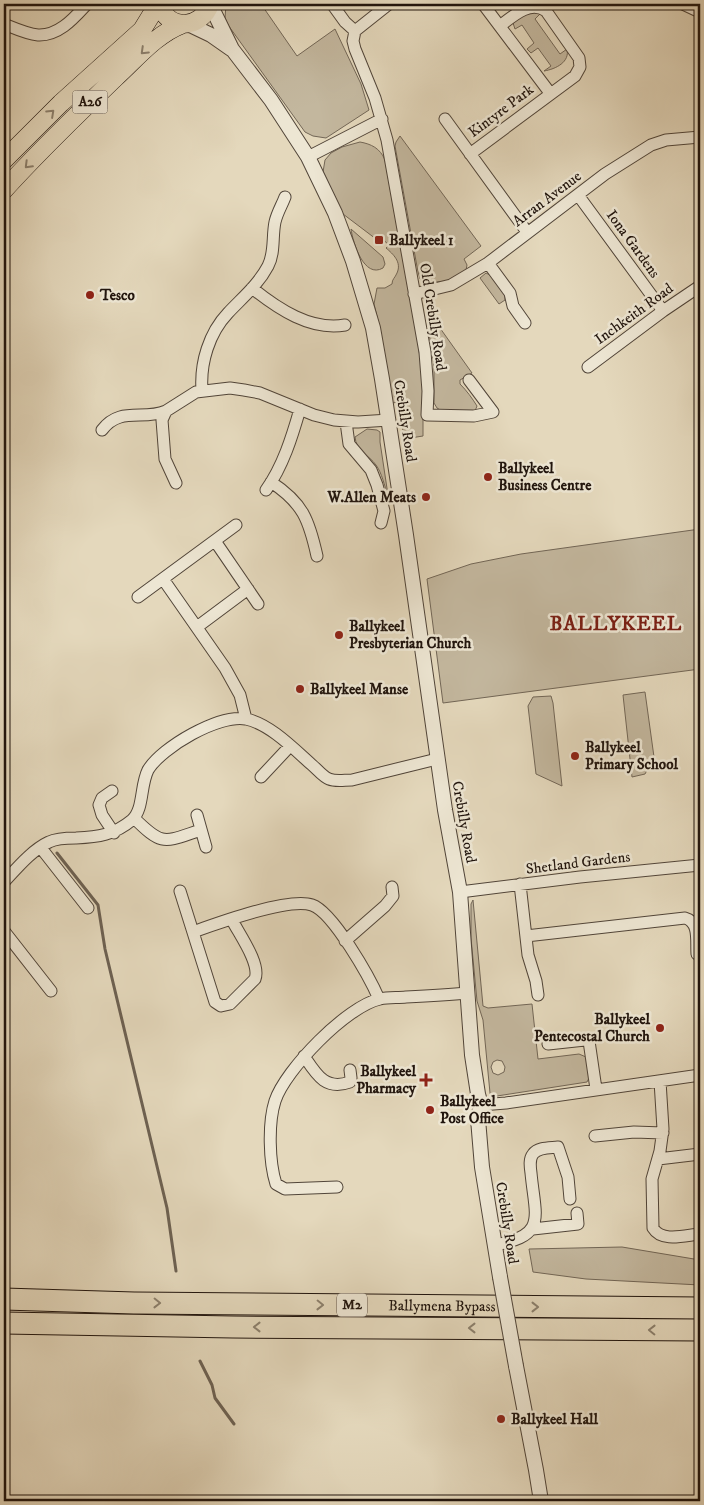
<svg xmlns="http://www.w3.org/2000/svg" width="704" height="1505" font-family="'IM FELL DW Pica',serif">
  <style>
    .green { fill: #c3b79e; stroke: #726656; fill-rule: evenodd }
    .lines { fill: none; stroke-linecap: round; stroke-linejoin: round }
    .stream { stroke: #6d6152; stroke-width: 3 }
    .minor-casing { stroke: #514539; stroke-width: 13 }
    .tertiary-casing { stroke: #514539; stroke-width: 16 }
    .primary-casing { stroke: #20140d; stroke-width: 19 }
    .motorway-casing { stroke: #20140d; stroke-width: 23 }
    .minor { stroke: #ede6d3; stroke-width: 11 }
    .tertiary { stroke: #ede6d3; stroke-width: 14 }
    .primary { stroke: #e4d8bc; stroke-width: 18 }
    .motorway { stroke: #e4d8bc; stroke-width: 21 }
    .tertiary-bridge-casing { stroke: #514539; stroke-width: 16; stroke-linecap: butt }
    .tertiary-bridge { stroke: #ede6d3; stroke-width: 14 }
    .oneway { stroke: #8c806d }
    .poi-dot { fill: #8f2418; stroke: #ede6d3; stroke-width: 2 }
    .labels { text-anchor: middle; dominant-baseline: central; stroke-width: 5; stroke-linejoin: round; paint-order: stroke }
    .shield { fill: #ede6d3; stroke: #5e5348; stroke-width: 1 }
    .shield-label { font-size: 14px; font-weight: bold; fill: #20140d }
    .street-label { font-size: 15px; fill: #20140d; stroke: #ede6d3 }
    .poi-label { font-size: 15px; font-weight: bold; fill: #20140d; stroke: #ede6d3; text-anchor: start }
    .district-label { font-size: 20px; font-weight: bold; letter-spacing: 1px; fill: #7a1f14; stroke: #ede6d3 }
  </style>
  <rect width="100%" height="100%" fill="#e4d8bc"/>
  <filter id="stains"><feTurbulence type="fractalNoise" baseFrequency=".004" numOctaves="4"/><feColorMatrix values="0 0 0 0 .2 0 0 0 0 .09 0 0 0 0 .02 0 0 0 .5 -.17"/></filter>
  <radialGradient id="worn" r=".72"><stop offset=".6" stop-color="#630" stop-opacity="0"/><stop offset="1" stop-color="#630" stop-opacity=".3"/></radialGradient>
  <!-- green -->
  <path class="green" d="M226,4H261L297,56L335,29L361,84L369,110L326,138L313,136L305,132L228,25L225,18Z
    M529,11L541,13L535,19L560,54L567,49C570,62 556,69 544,71L551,66L538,48L531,53L527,49L534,43L522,25L515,29L513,23Z
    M400,136L481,246L464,259L467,265L466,270L447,281L426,283L420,279L418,272L395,146L396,142Z
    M360,142C371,144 380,148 385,160L418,343L423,381V436L404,439L399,402L392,403L381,333L374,304L377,288H385L392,284C392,279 395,278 397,273C402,262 393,254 386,248L389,245L379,236L376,239L343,214L323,172L325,160L331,153L342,147Z
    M351,229L383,257L385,264L383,268C364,279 353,243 351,229Z
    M486,273L492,276L505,294V300L499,304L480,278Z
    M435,321L472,373L460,380V384C467,391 472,398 477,406L475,411H442L437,408L434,403V366L429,333L431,326Z
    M367,429L377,430L380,432V442L388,495C384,485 382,473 376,465C369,455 356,451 355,437Z
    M700,529V669L443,703L427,579L471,564L521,554Z
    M645,692L654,757L645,774L632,777L623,695Z
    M551,696L553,703L562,786L536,774L528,706L533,697Z
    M473,900L483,1006L488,1008L532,1004L538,1059L579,1054L586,1057L589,1078L587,1082L497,1096H491L490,1093L483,1020L477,1001L471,938V904ZM497,1060L502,1061L505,1067L504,1072L498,1075L493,1073L491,1067L493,1062Z
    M622,1247L700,1260V1285L586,1279L533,1272L529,1249Z"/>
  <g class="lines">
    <!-- stream -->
    <path class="stream" d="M57,853L98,905L105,949L167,1208L176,1271
      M200,1361L212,1385L215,1398L234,1424"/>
    <!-- minor casing -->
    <g class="minor-casing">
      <path id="minor" d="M332,4L345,22L355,31
        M483,4L550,93
        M683,4L700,12
        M4,24C14,28 27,34 38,35C59,36 74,18 87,4
        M355,31L353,41L355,49L375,98L387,140L425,352L428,391L427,415L474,416L493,412L469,380
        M355,31L389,4
        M445,119L527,232
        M470,154L575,76L580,67L579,58L546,11C530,0 513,16 500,26
        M308,157L382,119
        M578,195L663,311
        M488,263L510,293L513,306L525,323
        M252,288C278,309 311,331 345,325
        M414,294L451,285L488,263L605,174L651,145L666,140L700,137
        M588,367L663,311L700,286
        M202,390C200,363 209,333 228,313C242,298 258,285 268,266C275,253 272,236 275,222C277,213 282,205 285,197
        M346,422L349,444L371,470L377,485L384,511L381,523
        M102,430C120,406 143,421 166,411
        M271,482C303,503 309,520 317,556
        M176,483L165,459L162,420L166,411L196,392L230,388L244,390L260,393L314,415L334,420L358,422L389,420
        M266,490C283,466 292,437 300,409
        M215,541L258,604
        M163,579L225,668L240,695L246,719
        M138,597L236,525
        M197,627L248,589
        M261,777L290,746
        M112,791L102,798L99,805L102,815L114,833
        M197,815L206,847
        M134,818C163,847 164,842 201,830
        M41,848L88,908
        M4,882C17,868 32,850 49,842C57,838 68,838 76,838C98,837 114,835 132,820C144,809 140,786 148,770C162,747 219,714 246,719C270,724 294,749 312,765C317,769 323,777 329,779C336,782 344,780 352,780L437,759
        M520,884L528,955L536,981L538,995
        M180,891L215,1002L221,1006L230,1004L255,979C261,964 239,934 232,920
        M460,892L580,877L700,865
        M4,931L51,991
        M193,932C218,923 289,897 312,905C333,912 370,978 379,999
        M526,936L685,918C700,922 696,942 697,954
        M345,941L385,906L393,896L392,887
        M548,1044L585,1040L589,1041L596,1089
        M304,1056C316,1074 325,1091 350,1082L351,1078L350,1070
        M660,1081L663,1129L660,1151L652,1179L653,1228C662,1243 686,1235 700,1234
        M481,1105L506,1103L700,1075
        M595,1136L634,1132L663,1133
        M658,1159L700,1154
        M337,1187L285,1189L276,1184C269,1162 268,1123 275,1101C285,1070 347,1006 380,999C388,997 398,998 406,997C427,996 447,995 467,993
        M533,1229L578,1224L577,1213
        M494,1245C548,1236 535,1217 531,1173C530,1166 529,1159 533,1154C538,1147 550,1148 558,1147L568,1177L570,1199"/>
    </g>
    <!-- tertiary casing -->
    <g class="tertiary-casing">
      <path id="tertiary" d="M210,4L232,49L271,100L308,157L335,213L353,261L373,328L382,379L406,535L445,810L460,892L472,1055L478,1094L481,1105L478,1119L482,1167L500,1277
        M188,24L211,35L231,49
        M516,1366L536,1470L541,1501"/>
    </g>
    <!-- primary casing -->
    <g class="primary-casing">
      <path id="primary" d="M160,4C167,31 201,30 210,4
        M4,160L61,103L142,30L158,4
        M4,190C39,151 77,115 115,78C136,59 156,34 183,24"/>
    </g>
    <!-- motorway casing -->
    <g class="motorway-casing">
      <g id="motorway">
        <path id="s1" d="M4,1299L134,1303L700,1308"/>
        <path d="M4,1323L233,1327L700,1330"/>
      </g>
    </g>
    <!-- minor -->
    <use href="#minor" class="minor"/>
    <!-- tertiary -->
    <use href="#tertiary" class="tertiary"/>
    <!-- primary -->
    <use href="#primary" class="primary"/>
    <!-- motorway -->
    <use href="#motorway" class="motorway"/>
    <!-- tertiary-bridge casing -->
    <g class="tertiary-bridge-casing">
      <path id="tertiary-bridge" d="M500,1277L516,1366"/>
    </g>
    <!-- tertiary-bridge -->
    <use href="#tertiary-bridge" class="tertiary-bridge"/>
  </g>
  <!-- one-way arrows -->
  <defs><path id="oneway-chevron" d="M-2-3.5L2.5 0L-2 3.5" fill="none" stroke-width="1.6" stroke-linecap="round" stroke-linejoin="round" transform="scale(1.25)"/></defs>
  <g class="oneway">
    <use href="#oneway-chevron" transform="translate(144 51) rotate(136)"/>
    <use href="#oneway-chevron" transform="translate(51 113) rotate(-43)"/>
    <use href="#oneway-chevron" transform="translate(28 165) rotate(135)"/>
    <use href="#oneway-chevron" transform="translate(157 1303) rotate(1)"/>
    <use href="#oneway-chevron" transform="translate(320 1305) rotate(1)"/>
    <use href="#oneway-chevron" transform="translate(535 1307)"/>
    <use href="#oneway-chevron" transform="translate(257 1327) rotate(-180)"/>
    <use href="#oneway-chevron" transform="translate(472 1328) rotate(-180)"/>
    <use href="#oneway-chevron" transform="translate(652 1330) rotate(-179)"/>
  </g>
  <!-- markers -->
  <g class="poi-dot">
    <rect x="374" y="235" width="10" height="10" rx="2.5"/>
    <circle cx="90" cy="295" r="5"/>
    <circle cx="488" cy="477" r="5"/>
    <circle cx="426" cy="497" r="5"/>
    <circle cx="339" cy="635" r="5"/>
    <circle cx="300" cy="689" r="5"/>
    <circle cx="575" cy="756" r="5"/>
    <circle cx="660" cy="1028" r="5"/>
    <path d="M423.5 1072.5h5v5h5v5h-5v5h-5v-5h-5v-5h5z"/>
    <circle cx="430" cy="1110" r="5"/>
    <circle cx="501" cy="1419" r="5"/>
  </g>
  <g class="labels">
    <!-- shield labels -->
    <g class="shield">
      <rect x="72.5" y="90.5" width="35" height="23" rx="4"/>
      <rect x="337" y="1293.5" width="30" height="23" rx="4"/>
    </g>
    <g class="shield-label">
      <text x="90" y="102">A26</text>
      <text x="352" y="1305">M2</text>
    </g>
    <!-- street labels -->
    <g class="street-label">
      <text transform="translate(501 111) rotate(-37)">Kintyre Park</text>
      <text transform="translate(547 199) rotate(-37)">Arran Avenue</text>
      <text transform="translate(633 244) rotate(54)">Iona Gardens</text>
      <text transform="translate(634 314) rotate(-36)">Inchkeith Road</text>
      <text transform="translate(433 317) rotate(81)">Old Crebilly Road</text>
      <text transform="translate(405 421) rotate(81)">Crebilly Road</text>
      <text transform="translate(464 822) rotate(80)">Crebilly Road</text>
      <text transform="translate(578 863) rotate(-7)">Shetland Gardens</text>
      <text transform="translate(507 1223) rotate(81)">Crebilly Road</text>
      <text stroke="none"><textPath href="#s1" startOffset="438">Ballymena Bypass</textPath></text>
    </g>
    <!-- poi labels -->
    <g class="poi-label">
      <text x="389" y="240">Ballykeel 1</text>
      <text x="100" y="295">Tesco</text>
      <text x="498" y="468">Ballykeel<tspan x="498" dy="17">Business Centre</tspan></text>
      <text x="416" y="497" text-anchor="end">W.Allen Meats</text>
      <text x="349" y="626">Ballykeel<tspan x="349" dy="17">Presbyterian Church</tspan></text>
      <text x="310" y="689">Ballykeel Manse</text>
      <text x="585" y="747">Ballykeel<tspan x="585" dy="17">Primary School</tspan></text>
      <text x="650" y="1019" text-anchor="end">Ballykeel<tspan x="650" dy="17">Pentecostal Church</tspan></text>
      <text x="416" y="1071" text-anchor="end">Ballykeel<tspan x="416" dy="17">Pharmacy</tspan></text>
      <text x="440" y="1101">Ballykeel<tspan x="440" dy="17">Post Office</tspan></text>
      <text x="511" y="1419">Ballykeel Hall</text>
    </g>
    <!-- district labels -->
    <g class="district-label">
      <text x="616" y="624">BALLYKEEL</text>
    </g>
  </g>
  <!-- margin -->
  <rect width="704" height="1505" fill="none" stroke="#e4d8bc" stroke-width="20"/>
  <rect x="5" y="5" width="694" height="1495" fill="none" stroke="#20140d" stroke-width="2.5"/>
  <rect x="10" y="10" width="684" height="1485" fill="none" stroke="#20140d"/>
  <rect width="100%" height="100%" filter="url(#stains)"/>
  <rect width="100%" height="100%" fill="url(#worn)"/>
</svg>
